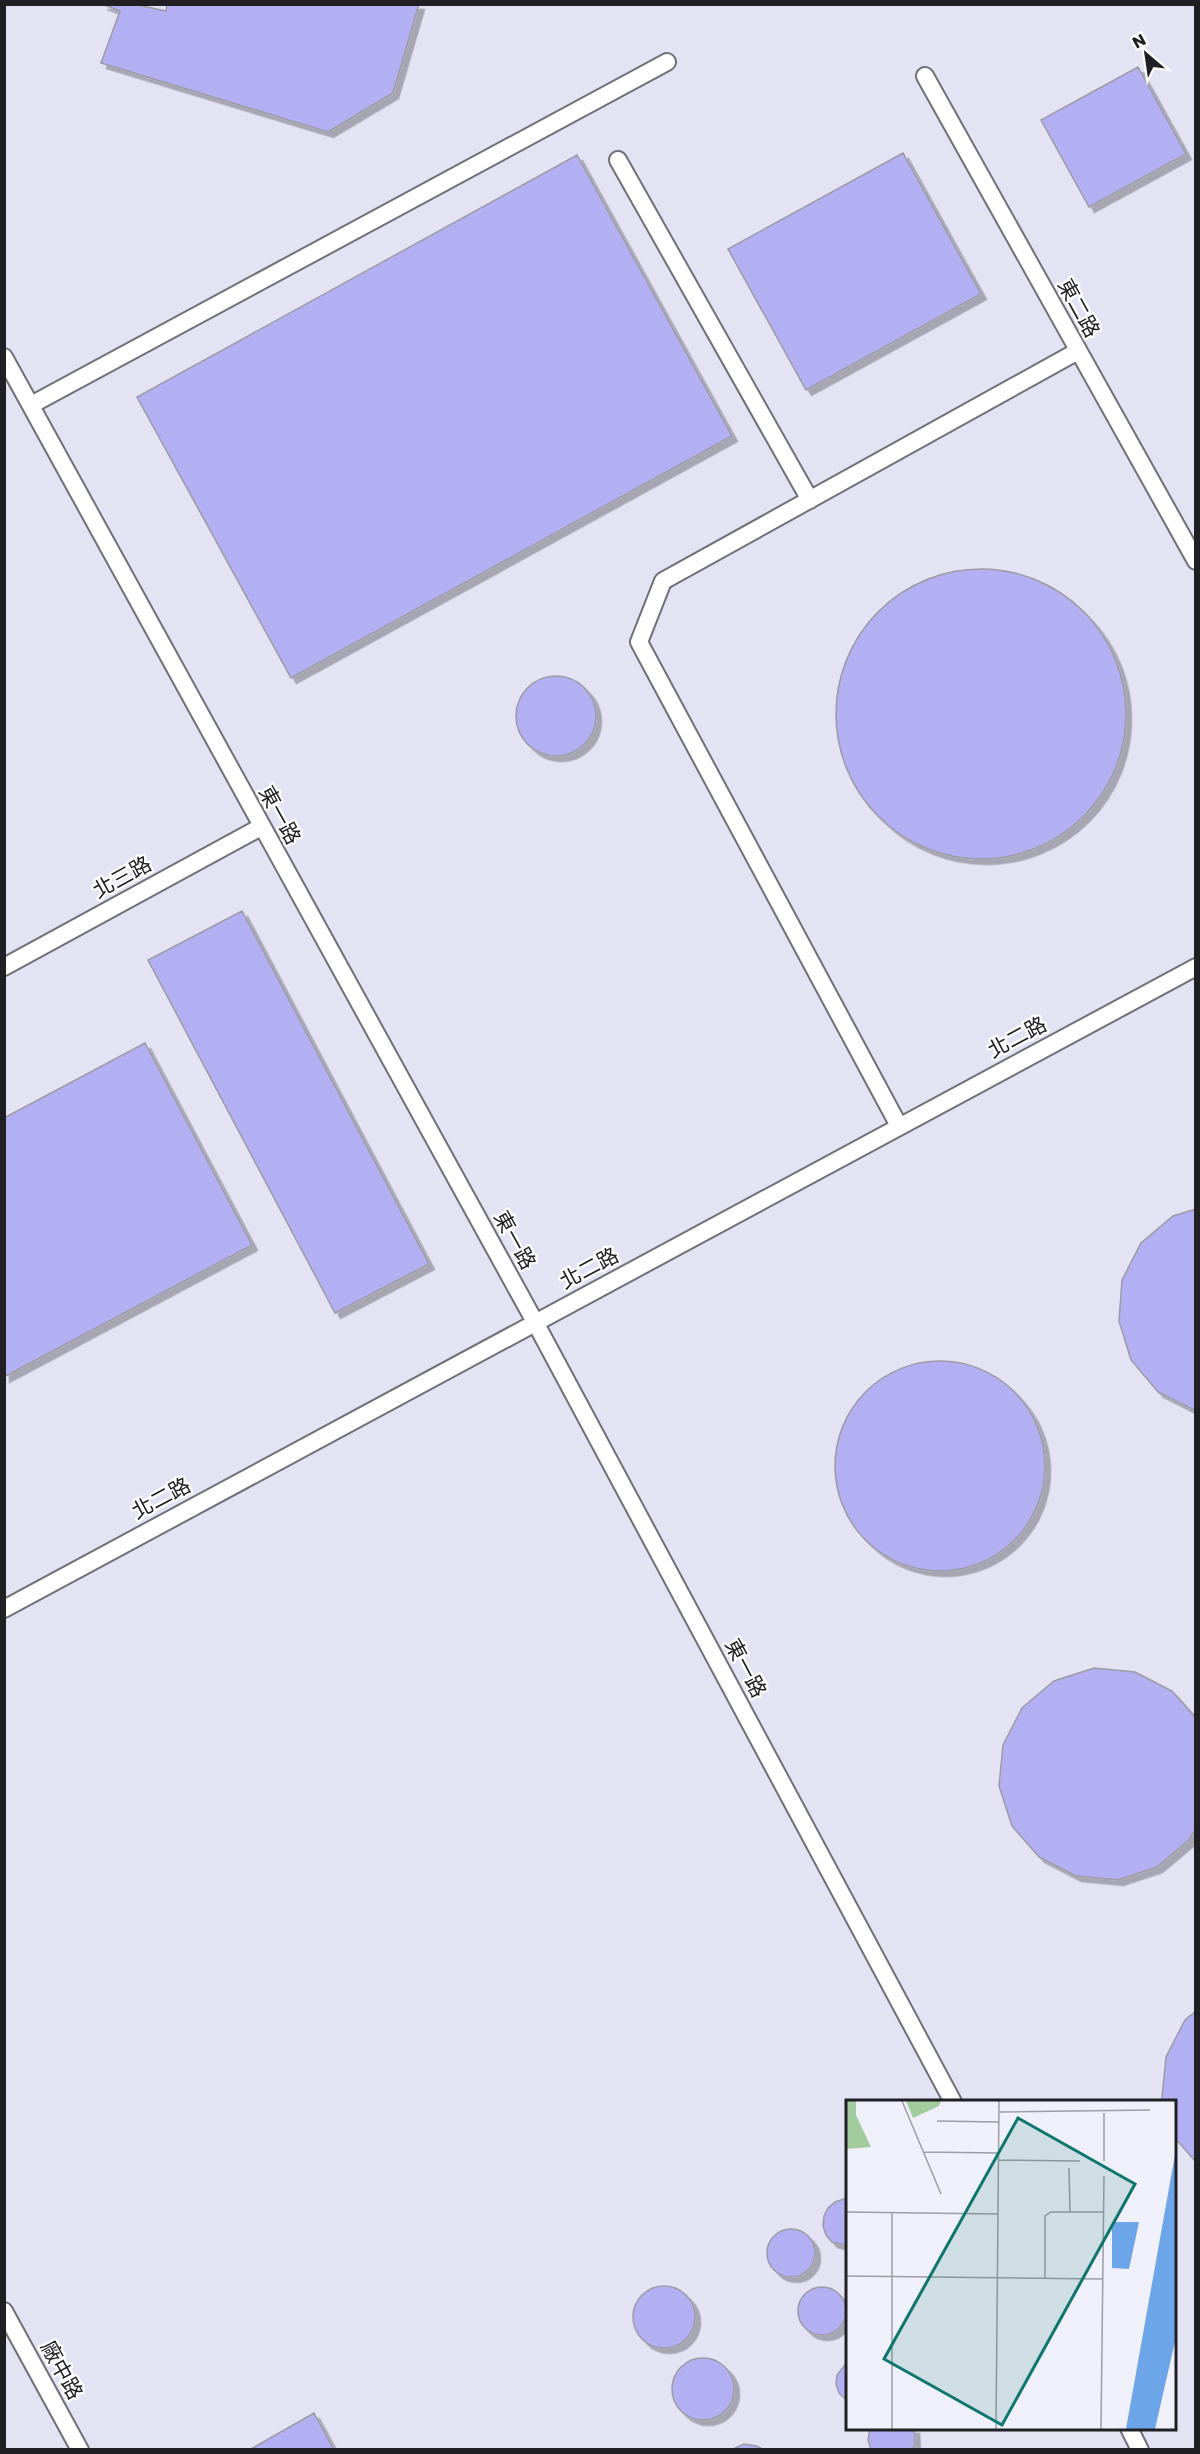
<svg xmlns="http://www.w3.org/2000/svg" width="1200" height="2454" font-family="Poppins,'Noto Sans TC',sans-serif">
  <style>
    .built { fill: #e3e3f4; fill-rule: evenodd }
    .building { fill: #b2b0f2; stroke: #9b9ba4; stroke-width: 1.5; filter: url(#shadow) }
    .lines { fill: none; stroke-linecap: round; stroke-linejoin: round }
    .lane-casing { stroke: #707078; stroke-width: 20 }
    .lane { stroke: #fff; stroke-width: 16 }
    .labels { text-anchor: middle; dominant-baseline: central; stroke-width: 4.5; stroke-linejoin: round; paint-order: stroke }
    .street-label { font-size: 21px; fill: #202024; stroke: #fff }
    .inset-road { fill: none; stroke: #9d9da4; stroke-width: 1.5 }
    .view { fill: #0f766e; fill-opacity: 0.15; stroke: #0f766e; stroke-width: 3 }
    .inset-edge { fill: none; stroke: #202024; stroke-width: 3 }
  </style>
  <defs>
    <filter id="shadow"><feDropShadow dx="5.5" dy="5.5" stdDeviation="0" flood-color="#0004"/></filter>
  </defs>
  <rect width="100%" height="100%" fill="#f0f0fa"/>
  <!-- built -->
  <path class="built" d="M5,5H1195V2449L5,2450ZM848,2102H1174V2428H848Z"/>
  <!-- building -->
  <path class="building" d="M102,4H133L166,11L167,4H419L393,93L328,132L101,63L120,11Z
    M1138,67L1186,154L1089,207L1041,120Z
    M903,153L981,294L806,390L728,249Z
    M577,155L732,436L291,678L137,397Z
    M836 714a145 145 0 1 1 290 0a145 145 0 1 1-290 0Z
    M516 716a40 40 0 1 1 80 0a40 40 0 1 1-80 0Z
    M242,911L429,1264L335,1313L148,960Z
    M145,1043L252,1245L4,1377V1118Z
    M1196,1209V1411L1158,1392L1131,1360L1119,1321L1122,1280L1141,1243L1173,1216Z
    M835 1466a105 105 0 1 1 210 0a105 105 0 1 1-210 0Z
    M1094,1668L1135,1672L1172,1691L1196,1718V1828L1189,1840L1157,1867L1118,1880L1076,1876L1039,1857L1012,1826L999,1786L1003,1745L1022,1708L1054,1681Z
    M1196,2011V2162L1175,2138L1174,2102H1163L1162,2098L1166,2057L1185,2020Z
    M844,2199H848V2246L832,2242L826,2235L823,2226L824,2216L828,2208L835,2202Z
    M767 2253a24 24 0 1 1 48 0a24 24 0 1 1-48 0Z
    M633 2317a31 31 0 1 1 62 0a31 31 0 1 1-62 0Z
    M798 2311a24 24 0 1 1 48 0a24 24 0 1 1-48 0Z
    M672 2389a31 31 0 1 1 62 0a31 31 0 1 1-62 0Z
    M848,2361V2401L839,2393L836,2384L837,2375Z
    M314,2413L334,2450H249Z
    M870,2428H914L915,2444L912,2450H871L868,2440Z
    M744,2444L757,2446L764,2450H731Z"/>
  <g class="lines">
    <!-- lane casing -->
    <g class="lane-casing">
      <path id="lane" d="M925,76L1196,561
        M618,160L810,500
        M4,357L535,1322L953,2102
        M31,405L667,62
        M4,967L261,827
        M899,1126L639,642L663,581L1078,351
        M4,1609L1196,967
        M4,2311L80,2450
        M1129,2428L1140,2450"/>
    </g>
    <!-- lane -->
    <use href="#lane" class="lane"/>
  </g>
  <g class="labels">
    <!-- street labels -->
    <g class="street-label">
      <text transform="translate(1079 308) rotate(61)">東二路</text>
      <text transform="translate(280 815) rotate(61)">東一路</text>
      <text transform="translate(122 877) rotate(-29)">北三路</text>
      <text transform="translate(1017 1037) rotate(-28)">北二路</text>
      <text transform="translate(515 1240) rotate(61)">東一路</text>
      <text transform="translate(589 1268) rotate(-28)">北二路</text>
      <text transform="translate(161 1498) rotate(-28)">北二路</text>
      <text transform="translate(746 1668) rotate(62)">東一路</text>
      <text transform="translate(62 2370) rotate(61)">廠中路</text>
    </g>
  </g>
  <!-- overview -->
  <g transform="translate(846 2100)">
    <rect width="330" height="330" fill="#f0f0fa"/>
    <path d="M0,1H10V15L25,47L0,49ZM60,1H95L93,6L67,18Z" fill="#a2cc9e"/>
    <path d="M330,49V237L309,329H280ZM266,122H293L283,169L266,168Z" fill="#6da5e9"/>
    <path class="inset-road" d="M56,1L95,94M153,12L304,10M258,13V61M91,21L153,22M77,52L153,53M153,60L234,61M223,68L224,112M0,112L152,114M0,176L257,179M199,178V116L205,112H258M46,329V113M150,329L153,1M255,329L258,76"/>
    <path class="view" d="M172,18L289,84L156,325L38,259Z"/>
    <rect width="330" height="330" class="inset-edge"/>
  </g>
  <!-- border -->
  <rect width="1200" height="2454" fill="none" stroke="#202024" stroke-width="12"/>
  <!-- north arrow -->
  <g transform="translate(1146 54) rotate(331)" stroke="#ffffff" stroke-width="4.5" paint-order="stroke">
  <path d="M0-4.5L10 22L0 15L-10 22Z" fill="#202024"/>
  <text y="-9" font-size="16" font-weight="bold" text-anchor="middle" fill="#202024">N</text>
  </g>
</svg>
